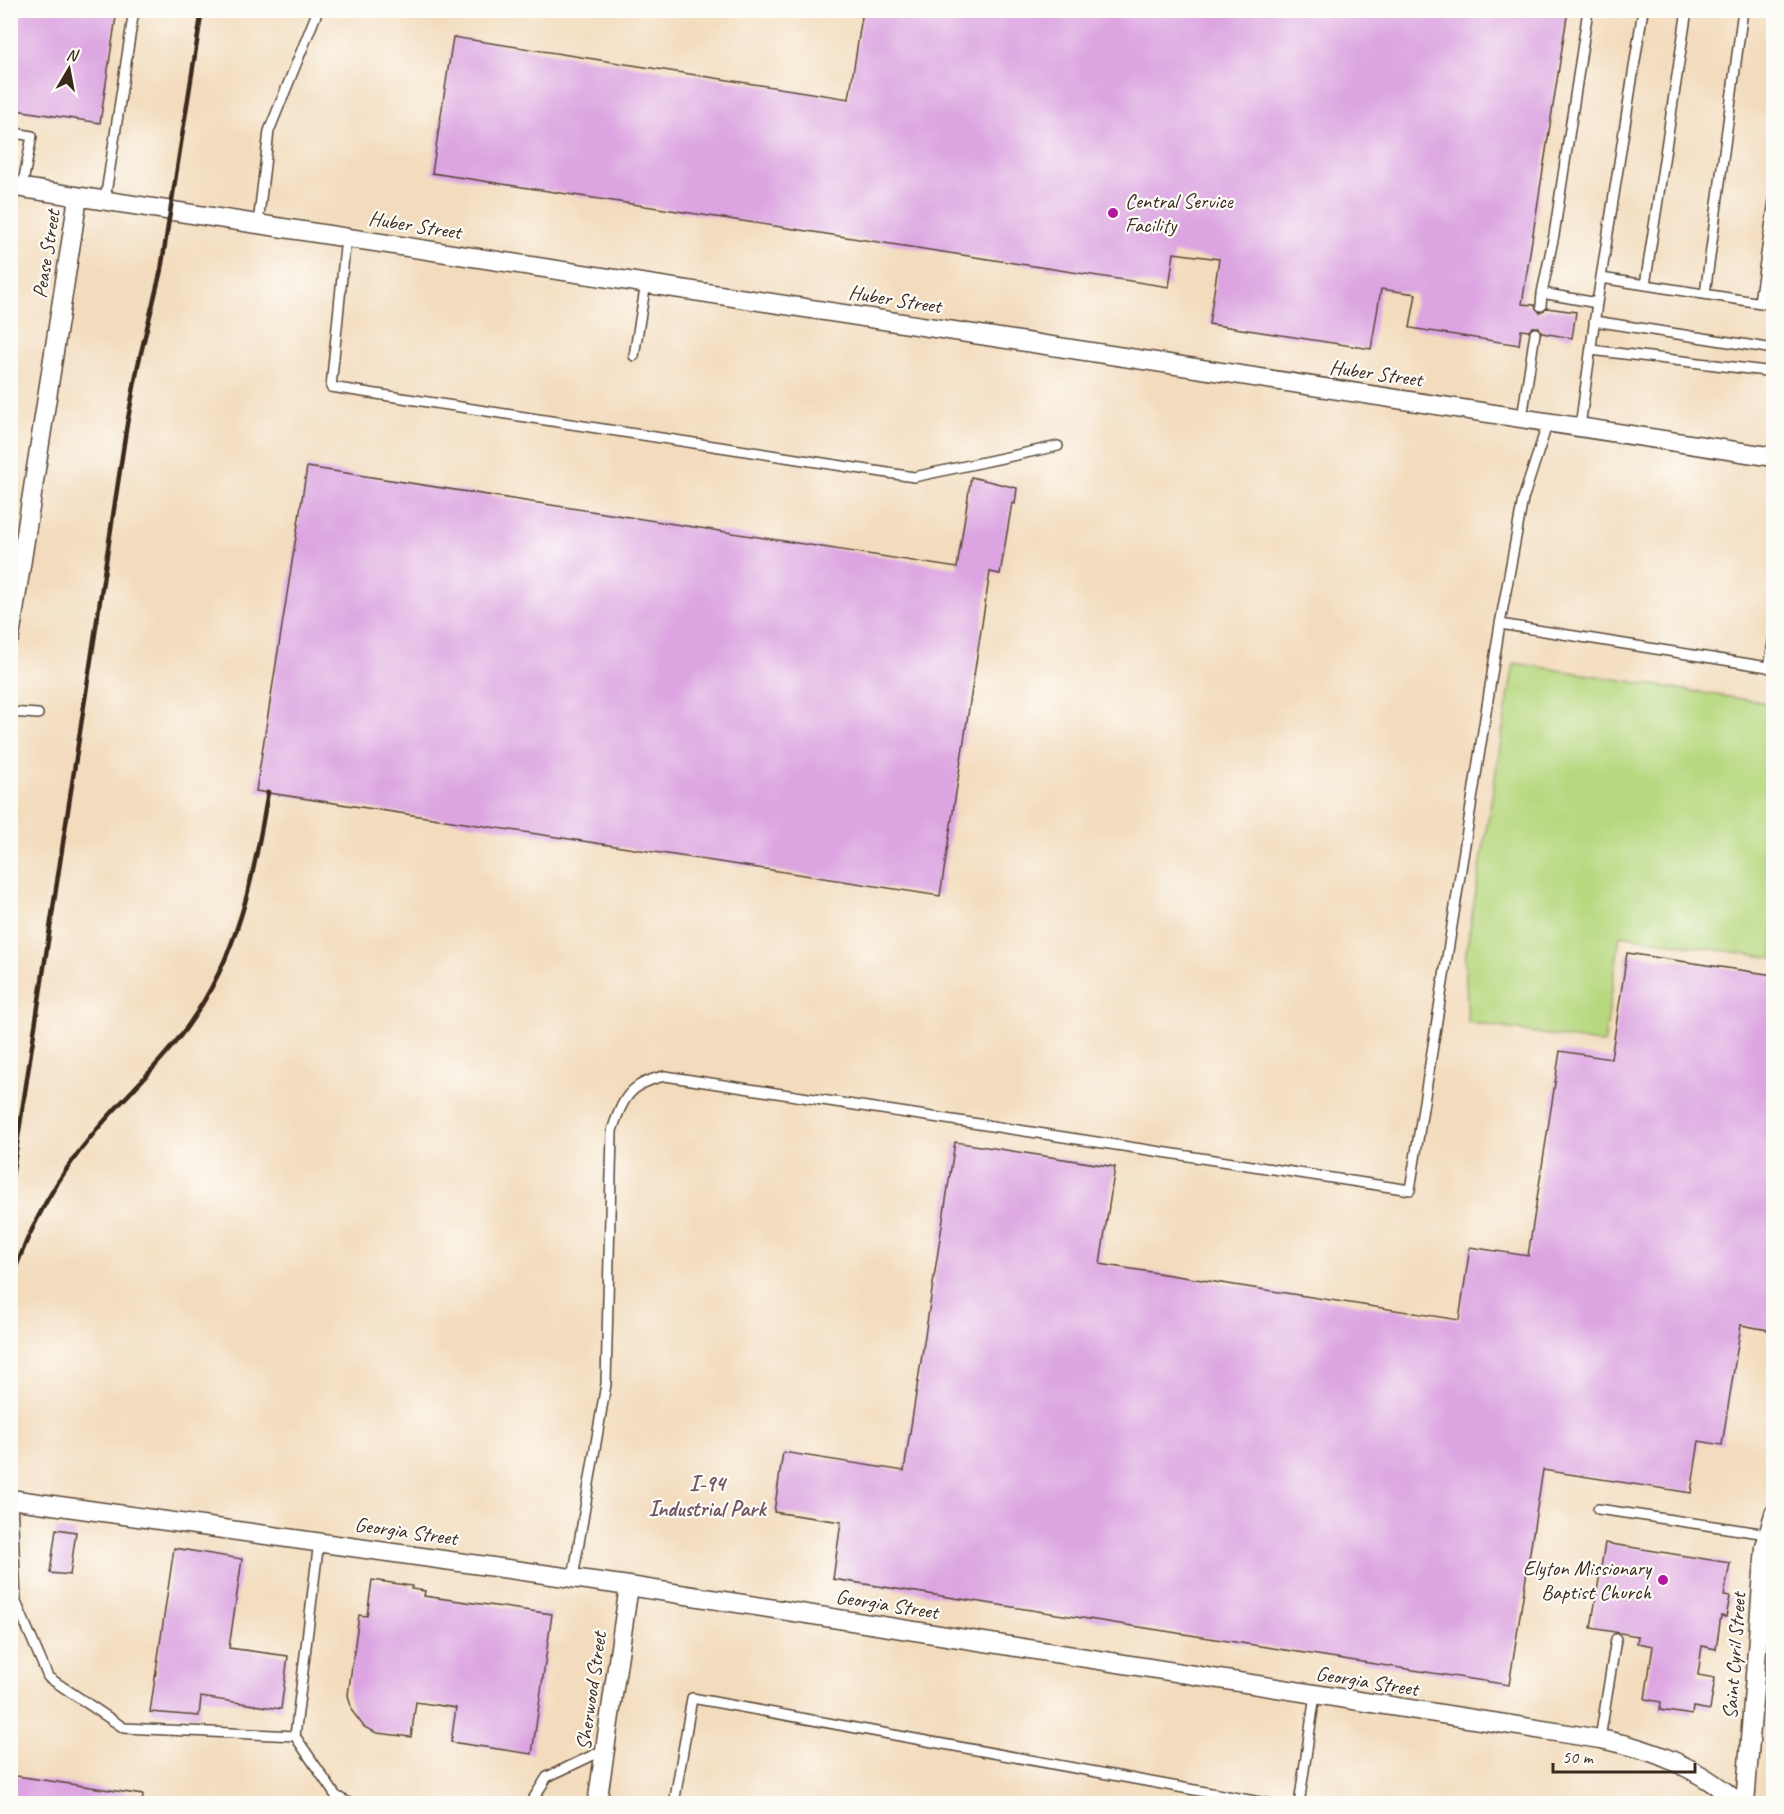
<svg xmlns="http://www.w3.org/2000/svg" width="1784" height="1814" font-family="Caveat,sans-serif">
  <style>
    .green { fill: #b7d87f; stroke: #79814e; stroke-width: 1.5 }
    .building { fill: #dca4e1 }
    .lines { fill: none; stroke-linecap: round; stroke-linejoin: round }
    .service-casing { stroke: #574536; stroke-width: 12 }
    .minor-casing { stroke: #574536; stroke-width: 21 }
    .service { stroke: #fff; stroke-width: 9 }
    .minor { stroke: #fff; stroke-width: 18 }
    .rail { stroke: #3b2a1e; stroke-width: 4.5 }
    .poi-dot { fill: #b5179e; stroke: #fdfcf7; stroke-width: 2 }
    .labels { text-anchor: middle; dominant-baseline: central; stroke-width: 4.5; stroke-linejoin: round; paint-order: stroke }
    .poi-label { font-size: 21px; fill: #3b2a1e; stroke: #fdfcf7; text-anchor: start }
    .street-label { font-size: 21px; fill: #3b2a1e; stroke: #fdfcf7 }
    .neighbourhood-label { font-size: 22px; font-weight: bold; fill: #735562; stroke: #fdfcf7 }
  </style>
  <rect width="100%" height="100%" fill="#fdfcf7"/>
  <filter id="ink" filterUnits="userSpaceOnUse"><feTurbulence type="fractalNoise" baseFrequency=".0167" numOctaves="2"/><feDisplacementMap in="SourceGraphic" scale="12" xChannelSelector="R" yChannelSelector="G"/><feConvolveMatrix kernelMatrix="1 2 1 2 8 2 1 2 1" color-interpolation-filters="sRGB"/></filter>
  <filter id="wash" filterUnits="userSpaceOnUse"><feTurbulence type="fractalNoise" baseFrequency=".008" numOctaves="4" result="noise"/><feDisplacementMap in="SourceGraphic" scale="24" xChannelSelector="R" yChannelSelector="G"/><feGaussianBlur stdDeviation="1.35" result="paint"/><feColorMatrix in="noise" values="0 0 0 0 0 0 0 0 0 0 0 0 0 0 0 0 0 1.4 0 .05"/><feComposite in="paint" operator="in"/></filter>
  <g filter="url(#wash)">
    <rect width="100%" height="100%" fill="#f3dcbd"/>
    <!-- green -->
    <path class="green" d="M1514,663L1773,704V958L1620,935L1604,1044L1468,1022L1465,958Z"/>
    <g id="blocks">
      <!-- building -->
      <path class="building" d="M10,10H117L100,123L10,109Z
        M863,10H1568L1522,304L1534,305L1540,313L1547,308L1576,312L1572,338L1542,333L1539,327H1533L1529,331L1521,330L1519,345L1410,328L1416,294L1381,289L1371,349L1209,324L1219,259L1174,253L1169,287L432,173L453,37L849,99Z
        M307,467L957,568L971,477L1017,488L1015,504L1012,503L1000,574L990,572L940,896L256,791Z
        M1627,953L1773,975V1331L1741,1325L1722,1445L1699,1441L1691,1493L1543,1470L1509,1685L833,1579L841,1522L774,1512L783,1452L904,1471L955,1142L1115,1167L1100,1264L1459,1320L1470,1247L1528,1256L1560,1051L1611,1059Z
        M56,1529L76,1532L70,1575L50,1573Z
        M1605,1543L1730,1563L1724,1596L1730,1597L1726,1617L1721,1616L1716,1649L1702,1646L1698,1675L1715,1678L1710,1710L1693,1707L1692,1715L1660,1710L1661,1702L1645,1699L1653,1646L1637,1643L1638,1636L1591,1628Z
        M174,1548L242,1559L229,1648L288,1656L281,1709L201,1697L199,1716L150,1712Z
        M372,1580L412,1586L411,1589L425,1591L424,1596L552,1614L532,1754L451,1742L456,1708L416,1702L411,1737L377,1733L364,1727L352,1711L348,1695L359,1615L367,1616Z
        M10,1775L143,1795L142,1803H10Z"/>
    </g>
  </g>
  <g filter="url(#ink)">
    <use href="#blocks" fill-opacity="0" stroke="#574536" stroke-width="1.5"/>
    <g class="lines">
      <!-- service casing -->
      <g class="service-casing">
        <path id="service" d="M10,132L32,136L22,188
          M105,200L134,10
          M258,224L269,131L318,10
          M346,237L331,387L914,477L1058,446
          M1601,278L1774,305
          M1645,285L1687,10
          M1705,294L1743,10
          M1759,302L1774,201
          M1597,303L1643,10
          M1541,306L1542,293
          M1594,321L1774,349
          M1591,350L1774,372
          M634,356L646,283
          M1522,418L1535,333
          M1580,427L1597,303L1542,293L1554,235L1588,10
          M1500,624L1774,668
          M1769,668L1774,637
          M10,712L38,714
          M12,1499L16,1602L48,1677L124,1728L295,1736L319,1541
          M1598,1509L1767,1534
          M573,1578L606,1384L612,1131C622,1099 630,1083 665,1076L1410,1190L1500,624L1523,499L1548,422
          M295,1736L336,1796L351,1804
          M1600,1739L1616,1639
          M530,1804L547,1777L606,1749
          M674,1804L692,1698L1271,1804
          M1299,1804L1315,1695"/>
      </g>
      <!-- minor casing -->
      <g class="minor-casing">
        <path id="minor" d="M10,186L1774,457
          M10,637L78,197
          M10,1499L629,1586L1600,1739C1654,1749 1699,1768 1740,1804
          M597,1804L629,1586
          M1745,1804L1765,1547L1774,1514"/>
      </g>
      <!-- service -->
      <use href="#service" class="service"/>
      <!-- minor -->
      <use href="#minor" class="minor"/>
      <!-- rail -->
      <path class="rail" d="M10,1190L127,424L138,365L161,270L202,10
        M10,1284C29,1227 56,1178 94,1133C124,1097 160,1065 187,1027C238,956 254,877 268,792"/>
    </g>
  </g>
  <!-- markers -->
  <g class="poi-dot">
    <circle cx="1113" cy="213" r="6"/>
    <circle cx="1663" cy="1580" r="6"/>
  </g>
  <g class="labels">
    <!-- poi labels -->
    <g class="poi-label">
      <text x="1125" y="201">Central Service<tspan x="1125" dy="24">Facility</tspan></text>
      <text x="1651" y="1568" text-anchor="end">Elyton Missionary<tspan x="1651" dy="24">Baptist Church</tspan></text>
    </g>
    <!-- street labels -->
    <g class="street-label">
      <text transform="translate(415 225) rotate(9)">Huber Street</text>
      <text transform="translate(46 254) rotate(-81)">Pease Street</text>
      <text transform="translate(895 299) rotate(9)">Huber Street</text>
      <text transform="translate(1376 373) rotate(8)">Huber Street</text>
      <text transform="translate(406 1531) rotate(8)">Georgia Street</text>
      <text transform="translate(887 1604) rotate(9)">Georgia Street</text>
      <text transform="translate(1734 1656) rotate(-86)">Saint Cyril Street</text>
      <text transform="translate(1367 1681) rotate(9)">Georgia Street</text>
      <text transform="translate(591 1691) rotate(-82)">Sherwood Street</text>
    </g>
    <!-- neighbourhood labels -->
    <g class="neighbourhood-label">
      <text x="707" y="1484">I-94<tspan x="707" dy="25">Industrial Park</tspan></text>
    </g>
  </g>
  <!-- margin -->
  <rect width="1784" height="1814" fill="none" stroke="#fdfcf7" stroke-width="36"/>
  <!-- north arrow -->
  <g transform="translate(69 69) rotate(10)" stroke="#fdfcf7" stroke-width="4.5" paint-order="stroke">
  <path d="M0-4.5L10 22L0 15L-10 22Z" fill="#3b2a1e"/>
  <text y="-9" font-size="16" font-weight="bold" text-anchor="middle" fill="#3b2a1e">N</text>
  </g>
  <!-- scale -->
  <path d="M1553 1763v9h142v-9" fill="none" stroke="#3b2a1e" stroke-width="3"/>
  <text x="1562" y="1763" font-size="18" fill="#3b2a1e" stroke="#fdfcf7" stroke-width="4.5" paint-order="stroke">50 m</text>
</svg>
